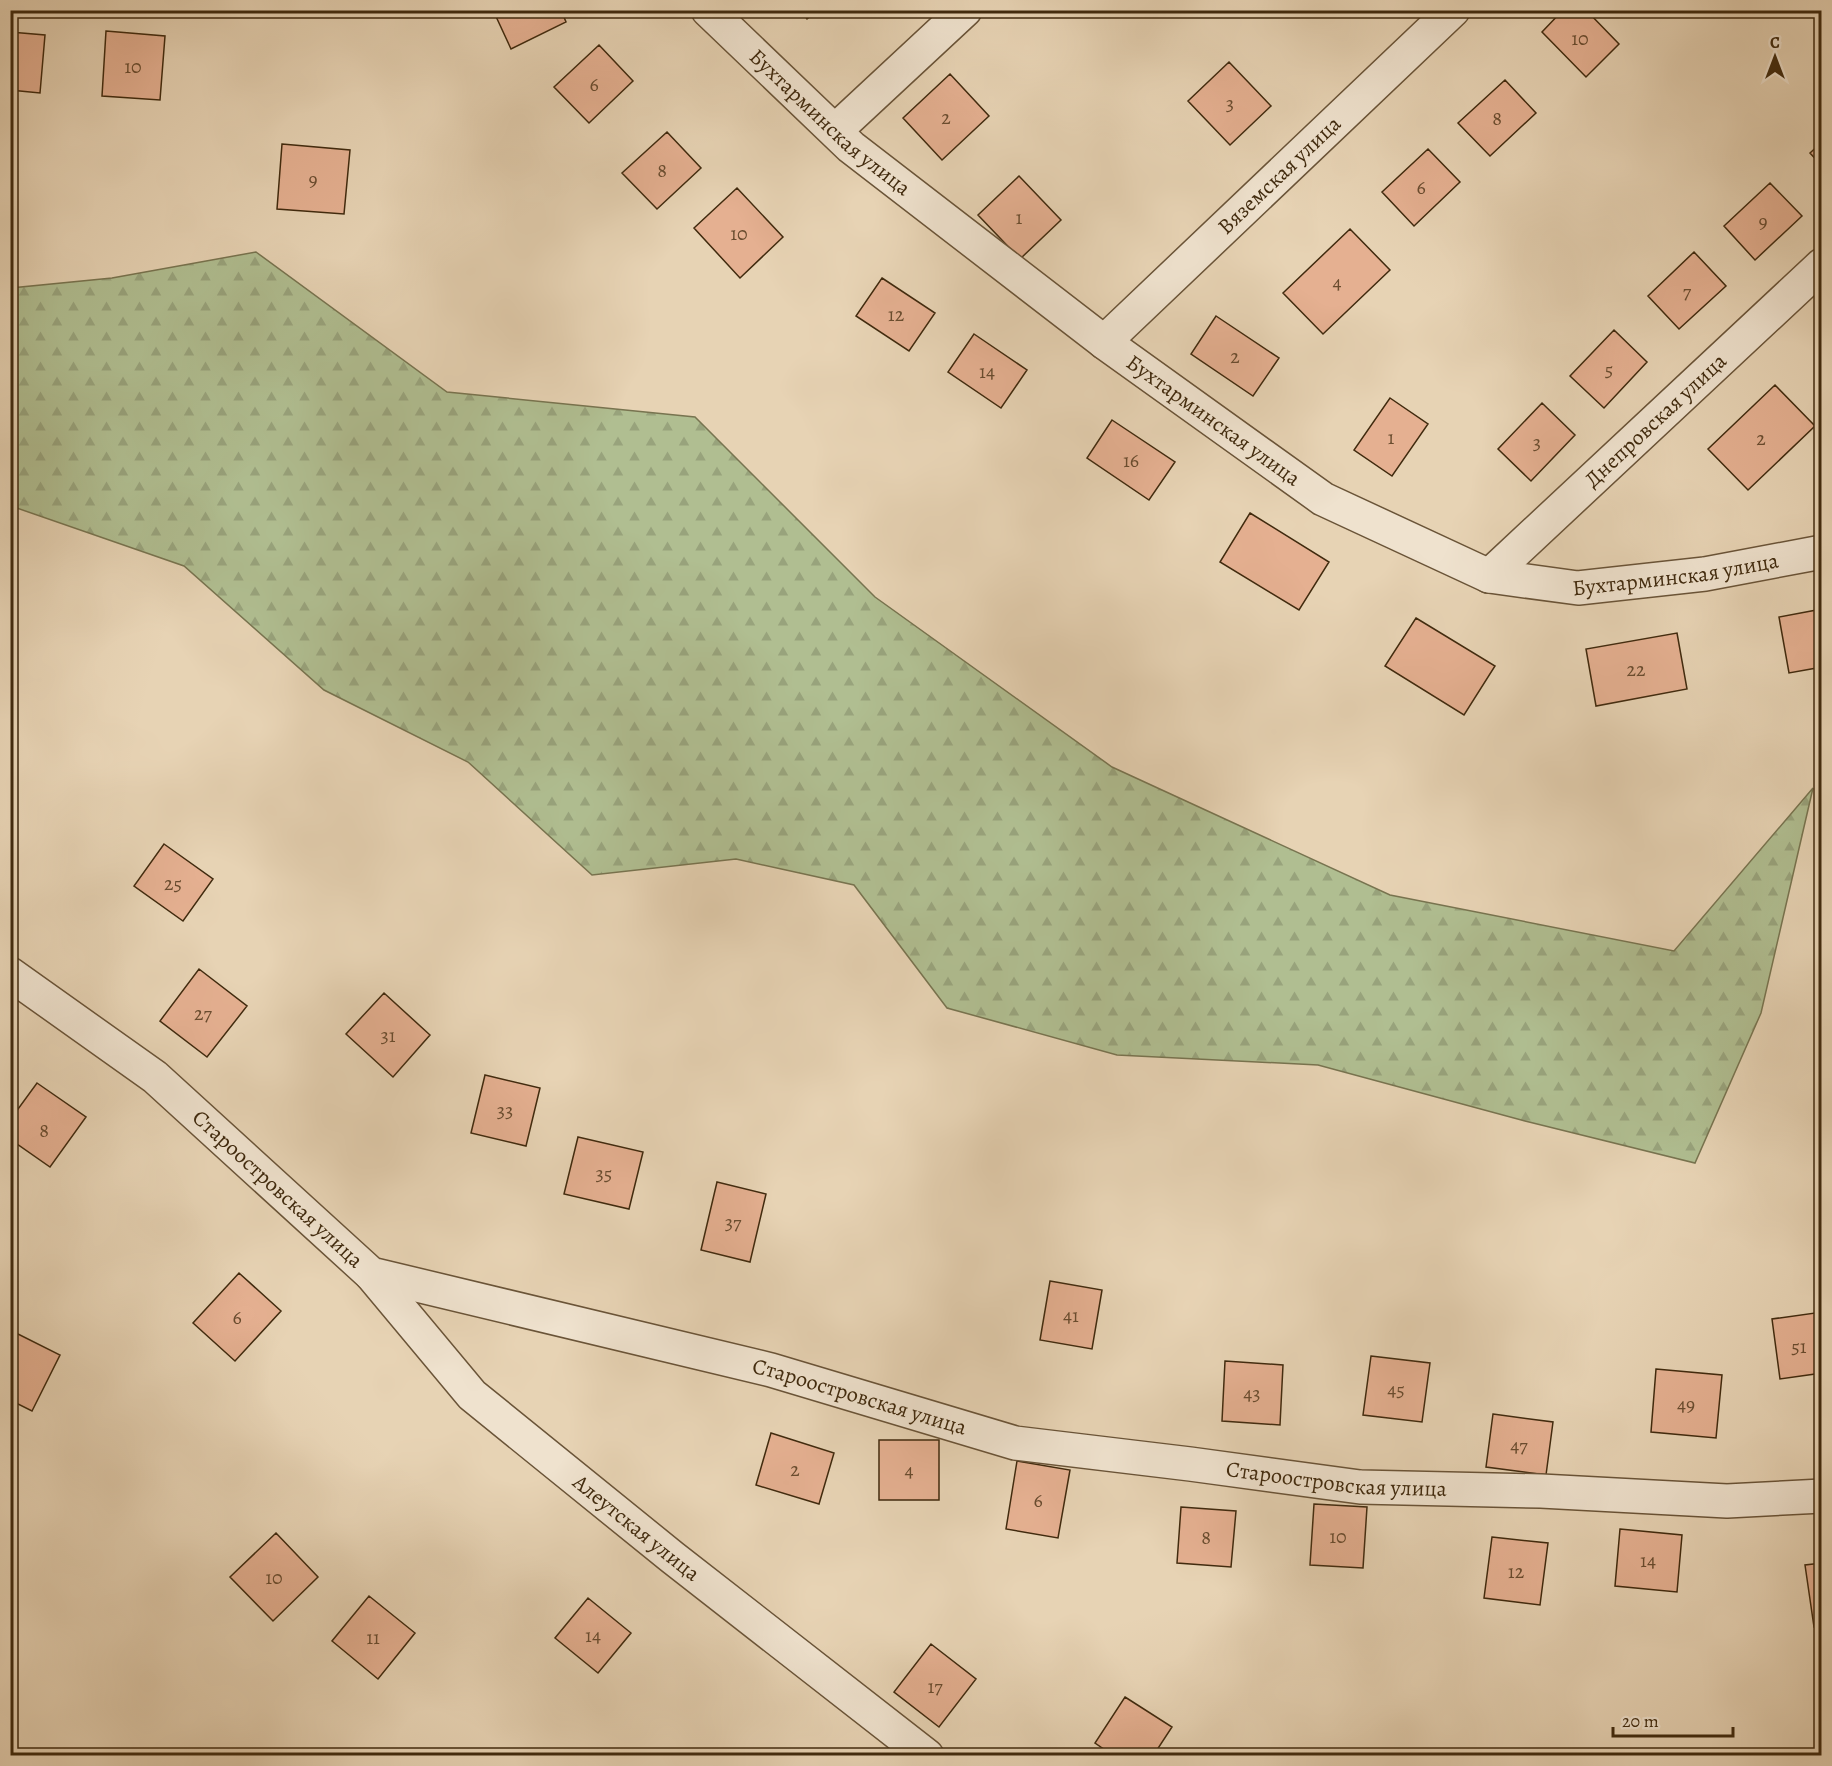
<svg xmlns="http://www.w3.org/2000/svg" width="1832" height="1766" font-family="Alegreya,serif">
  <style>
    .forest { fill: url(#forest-firs); stroke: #787450; stroke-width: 1.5 }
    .building { fill: #e5b091; stroke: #402a0e; stroke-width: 1.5 }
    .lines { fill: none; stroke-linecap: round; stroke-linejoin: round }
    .minor-casing { stroke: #6a5438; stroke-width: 36 }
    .minor { stroke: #efe2ce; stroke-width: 33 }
    .labels { text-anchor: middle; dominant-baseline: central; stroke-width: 5; stroke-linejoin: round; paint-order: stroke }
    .number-label { font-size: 20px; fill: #694c2f }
    .street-label { font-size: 22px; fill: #402a0e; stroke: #efe2ce }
  </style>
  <defs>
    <pattern id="forest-firs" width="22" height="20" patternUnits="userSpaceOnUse" patternTransform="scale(1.5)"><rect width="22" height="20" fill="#b0be91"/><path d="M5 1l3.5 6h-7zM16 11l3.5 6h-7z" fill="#98a37c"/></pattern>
  </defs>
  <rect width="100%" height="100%" fill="#e7d3b4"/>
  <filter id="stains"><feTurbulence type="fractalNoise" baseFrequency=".00333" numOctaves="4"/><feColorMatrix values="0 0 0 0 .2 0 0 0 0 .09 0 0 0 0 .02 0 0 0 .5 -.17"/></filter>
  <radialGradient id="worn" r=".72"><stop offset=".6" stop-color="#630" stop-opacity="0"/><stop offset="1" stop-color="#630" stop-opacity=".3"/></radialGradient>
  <!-- forest -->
  <path class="forest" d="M256,252L447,392L695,417L875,597L1112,767L1390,895L1674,951L1813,788L1761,1013L1695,1163L1525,1121L1318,1065L1117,1055L947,1008L854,885L736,859L592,875L468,762L324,690L184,566L11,506V288L112,278Z"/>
  <!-- building -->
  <path class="building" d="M493,10H561L566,22L511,49Z
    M801,10H818L807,19Z
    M1563,10H1586L1619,44L1586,77L1542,32Z
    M106,31L165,36L160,100L102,96Z
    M10,32L45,35L40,93L10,90Z
    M599,45L633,81L589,123L554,87Z
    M1229,62L1271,106L1230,145L1188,101Z
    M950,74L989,116L942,160L903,118Z
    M1505,80L1536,113L1490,156L1458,123Z
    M667,132L701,168L657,209L622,173Z
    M1822,142V166L1810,153Z
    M282,144L350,150L344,214L277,209Z
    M1428,149L1460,182L1414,226L1382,192Z
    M1019,176L1061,220L1020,259L978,215Z
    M1770,183L1802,216L1755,260L1724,226Z
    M737,188L783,237L740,278L694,228Z
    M1350,229L1390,270L1323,334L1283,293Z
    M1694,252L1726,286L1679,329L1648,296Z
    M882,278L935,313L909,351L856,316Z
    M1216,316L1279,358L1253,396L1191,354Z
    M1614,330L1647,362L1604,408L1570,376Z
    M974,334L1027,370L1001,408L948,372Z
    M1775,385L1815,426L1748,490L1708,449Z
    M1390,398L1428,424L1392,476L1354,450Z
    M1542,403L1575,435L1531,481L1498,449Z
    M1112,420L1175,462L1149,500L1087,458Z
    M1250,513L1329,562L1299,610L1220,562Z
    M1822,609V667L1789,673L1779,617Z
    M1416,618L1495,666L1464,715L1385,666Z
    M1677,633L1687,689L1596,706L1586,649Z
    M164,844L213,879L183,921L134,886Z
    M199,969L247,1006L207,1057L160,1021Z
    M384,993L430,1035L393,1077L346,1034Z
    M485,1075L540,1088L526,1146L471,1133Z
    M37,1083L86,1117L50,1167L10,1139V1120Z
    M578,1137L643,1152L629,1209L564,1194Z
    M717,1182L766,1194L750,1262L701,1250Z
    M239,1273L281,1311L235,1361L193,1323Z
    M1050,1281L1102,1290L1092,1349L1040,1340Z
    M1822,1312V1373L1780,1379L1772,1319Z
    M10,1330L60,1355L32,1411L10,1400Z
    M1371,1356L1430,1363L1422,1422L1363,1415Z
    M1225,1361L1283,1365L1280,1425L1222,1421Z
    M1656,1369L1722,1375L1716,1438L1651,1432Z
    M1493,1414L1553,1422L1546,1475L1486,1467Z
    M771,1433L834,1453L819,1504L756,1485Z
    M879,1440H939V1500H879Z
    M1017,1461L1070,1470L1058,1538L1006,1529Z
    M1314,1504L1367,1507L1363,1568L1310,1565Z
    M1181,1507L1236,1511L1231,1567L1177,1563Z
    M1620,1529L1682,1535L1677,1592L1615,1586Z
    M276,1533L318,1577L273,1621L230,1577Z
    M1492,1537L1548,1543L1540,1605L1484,1598Z
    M1822,1563V1626L1814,1627L1805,1565Z
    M369,1596L415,1633L378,1679L332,1641Z
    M588,1598L631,1633L598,1673L555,1638Z
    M931,1644L976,1679L939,1727L894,1692Z
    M1125,1697L1172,1727L1153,1756H1114L1095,1743Z"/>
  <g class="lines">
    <!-- minor casing -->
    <g class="minor-casing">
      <g id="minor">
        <path id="s1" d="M708,10L851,147L1104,342L1323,499L1489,576L1578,588L1705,574L1822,552"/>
        <path d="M836,130L965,10"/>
        <path id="s2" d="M1104,342L1453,10"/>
        <path id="s3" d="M1489,576L1822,265"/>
        <path id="s4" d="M10,974L155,1077L371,1274L771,1370L1015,1443L1190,1464L1360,1487L1541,1491L1727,1501L1822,1496"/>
        <path id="s5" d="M371,1274L472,1395L672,1557L927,1756"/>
      </g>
    </g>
    <!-- minor -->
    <use href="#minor" class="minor"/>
  </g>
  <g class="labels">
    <!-- number labels -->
    <g class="number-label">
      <text x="1580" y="38">10</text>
      <text x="133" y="66">10</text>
      <text x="594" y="84">6</text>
      <text x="1230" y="103">3</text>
      <text x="946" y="117">2</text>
      <text x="1497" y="118">8</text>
      <text x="662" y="170">8</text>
      <text x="313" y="179">9</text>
      <text x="1421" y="187">6</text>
      <text x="1019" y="217">1</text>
      <text x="1763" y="221">9</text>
      <text x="739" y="233">10</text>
      <text x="1337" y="282">4</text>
      <text x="1687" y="291">7</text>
      <text x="896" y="314">12</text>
      <text x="1235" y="356">2</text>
      <text x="1609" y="369">5</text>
      <text x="987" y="371">14</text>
      <text x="1391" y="437">1</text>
      <text x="1761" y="438">2</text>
      <text x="1537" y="442">3</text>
      <text x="1131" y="460">16</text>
      <text x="1636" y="669">22</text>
      <text x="173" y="883">25</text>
      <text x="203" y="1013">27</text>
      <text x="388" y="1035">31</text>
      <text x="505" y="1110">33</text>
      <text x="44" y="1130">8</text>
      <text x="604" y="1173">35</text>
      <text x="733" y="1222">37</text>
      <text x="1071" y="1315">41</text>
      <text x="237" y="1317">6</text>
      <text x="1799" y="1346">51</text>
      <text x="1396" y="1389">45</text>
      <text x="1252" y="1393">43</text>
      <text x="1686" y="1404">49</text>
      <text x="1519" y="1445">47</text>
      <text x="795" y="1469">2</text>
      <text x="909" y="1470">4</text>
      <text x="1038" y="1500">6</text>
      <text x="1338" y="1536">10</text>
      <text x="1206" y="1537">8</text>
      <text x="1648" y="1560">14</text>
      <text x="1516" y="1571">12</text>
      <text x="274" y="1577">10</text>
      <text x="593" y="1635">14</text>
      <text x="373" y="1637">11</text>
      <text x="935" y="1686">17</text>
    </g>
    <!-- street labels -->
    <g class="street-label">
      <text stroke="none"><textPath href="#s1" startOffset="166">Бухтарминская улица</textPath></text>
      <text stroke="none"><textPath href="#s2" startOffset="242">Вяземская улица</textPath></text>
      <text stroke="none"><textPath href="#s1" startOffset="652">Бухтарминская улица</textPath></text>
      <text stroke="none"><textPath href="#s3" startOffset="228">Днепровская улица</textPath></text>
      <text stroke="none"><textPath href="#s1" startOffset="1158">Бухтарминская улица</textPath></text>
      <text stroke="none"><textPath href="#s4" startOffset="344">Староостровская улица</textPath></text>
      <text stroke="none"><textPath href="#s4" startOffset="974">Староостровская улица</textPath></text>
      <text stroke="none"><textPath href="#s4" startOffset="1460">Староостровская улица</textPath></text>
      <text stroke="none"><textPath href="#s5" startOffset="369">Алеутская улица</textPath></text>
    </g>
  </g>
  <!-- margin -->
  <rect width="1832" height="1766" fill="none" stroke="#e7d3b4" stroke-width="36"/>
  <rect x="12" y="12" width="1808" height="1742" fill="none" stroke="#402a0e" stroke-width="3"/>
  <rect x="18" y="18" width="1796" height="1730" fill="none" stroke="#402a0e" stroke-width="1.5"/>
  <!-- north arrow -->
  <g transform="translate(1775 57)" stroke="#efe2ce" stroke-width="4.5" paint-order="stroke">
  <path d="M0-4.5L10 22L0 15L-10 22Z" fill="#402a0e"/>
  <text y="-9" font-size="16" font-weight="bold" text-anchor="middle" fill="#402a0e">С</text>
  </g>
  <!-- scale -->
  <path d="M1613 1727v9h120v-9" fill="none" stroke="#402a0e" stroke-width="3"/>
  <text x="1622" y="1727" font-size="18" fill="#402a0e" stroke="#efe2ce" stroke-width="4.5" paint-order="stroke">20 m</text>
  <rect width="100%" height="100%" filter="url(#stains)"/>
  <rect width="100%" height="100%" fill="url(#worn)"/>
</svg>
